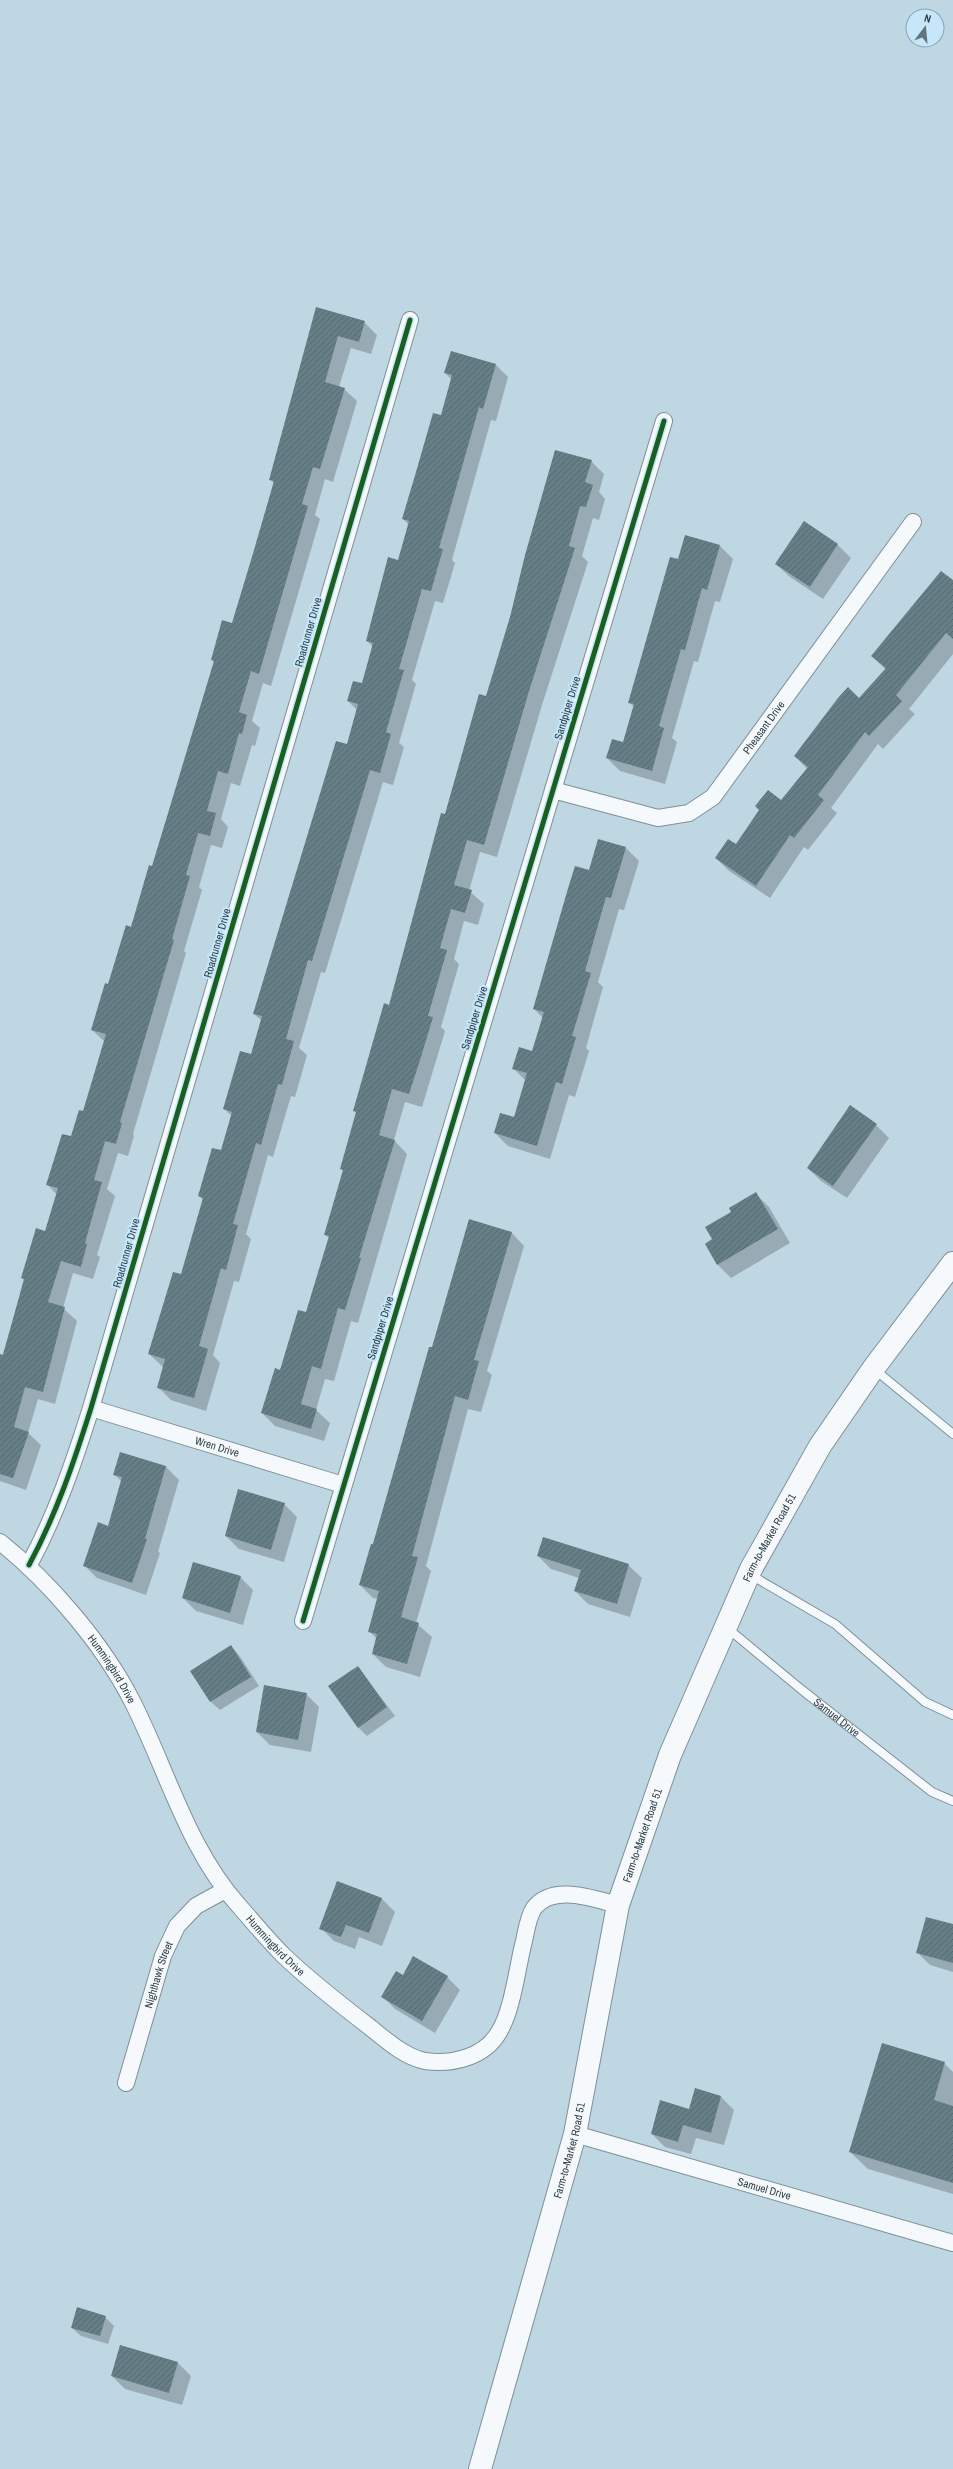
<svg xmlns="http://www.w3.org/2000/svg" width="953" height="2469" font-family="'Archivo Narrow',sans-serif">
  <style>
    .shadow { fill: #0003 }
    .building { fill: url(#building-hatch) }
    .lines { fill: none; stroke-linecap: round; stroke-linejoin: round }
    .lane-casing { stroke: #7e9099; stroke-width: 10 }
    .street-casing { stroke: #7e9099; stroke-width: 18 }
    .primary-casing { stroke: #7e9099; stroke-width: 24 }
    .lane { stroke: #f5f9fb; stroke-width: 8 }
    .street { stroke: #f5f9fb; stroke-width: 16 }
    .primary { stroke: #f5f9fb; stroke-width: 22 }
    .cycleway-casing { stroke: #c5e7f9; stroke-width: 8 }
    .cycleway { stroke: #1b5e20; stroke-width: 5 }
    .labels { text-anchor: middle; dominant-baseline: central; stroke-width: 4; stroke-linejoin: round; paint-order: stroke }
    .street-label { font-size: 11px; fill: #2e3f48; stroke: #c5e7f9 }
  </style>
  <defs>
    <pattern id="building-hatch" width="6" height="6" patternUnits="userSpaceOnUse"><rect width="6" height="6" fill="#667f87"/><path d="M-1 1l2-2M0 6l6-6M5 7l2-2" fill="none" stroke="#546970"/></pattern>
  </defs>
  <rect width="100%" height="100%" fill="#bfd6e3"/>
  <!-- shadow -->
  <path class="shadow" d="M317,308L364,322L377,335L371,354L351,348L339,387L344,389L357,401L333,482L325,479L315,515L320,519L271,686L263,683L252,721L260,728L255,746L252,745L240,786L231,783L221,819L228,827L222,848L211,845L199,887L202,890L184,951L186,953L133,1134L134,1136L128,1156L118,1153L107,1189L115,1196L97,1255L100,1257L93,1279L73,1273L63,1308L77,1321L55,1404L38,1399L28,1433L41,1445L26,1490L0,1481V1363L25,1281L22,1278L46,1232L57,1195L47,1184L84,1112L105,1042L92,1030L153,867L214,662L212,660L232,624L274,484L270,479Z
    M495,364L508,377L496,421L491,420L452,560L455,563L443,603L435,601L412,680L416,684L399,743L404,747L393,785L383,782L325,973L321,972L299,1048L307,1055L295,1097L291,1096L273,1157L268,1155L246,1234L251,1239L239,1282L234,1281L213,1355L220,1363L206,1411L171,1400L158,1387L164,1368L149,1354L182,1276L203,1200L199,1196L222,1152L232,1116L224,1109L252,1055L262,1021L254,1014L347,745L357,710L348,701L362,685L373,647L367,641L399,561L409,525L403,519L441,417L452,380L445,373Z
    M591,461L604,474L599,492L605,499L599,520L593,518L582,556L588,562L542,705L497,857L480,852L469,891L484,904L478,925L464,921L454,959L459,964L441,1027L445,1031L422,1107L405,1102L394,1140L407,1154L358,1323L351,1321L334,1381L325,1379L316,1410L330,1423L324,1441L275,1426L262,1413L307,1313L329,1238L325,1234L343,1171L341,1168L357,1113L355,1111L390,1006L446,815L487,697Z
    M804,523L838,545L851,558L823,599L790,577L776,564Z
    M720,546L733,559L720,602L715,601L698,662L694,661L672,738L677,742L665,784L620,771L607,758L624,743L634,707L629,702L678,560Z
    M953,581V654L909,709L915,714L883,749L878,744L831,808L837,813L808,850L804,847L770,898L729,871L716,858L737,846L781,802L807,769L795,756L859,699L886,670L872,656Z
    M599,840L626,848L639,861L624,910L619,909L598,982L603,987L586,1048L589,1051L575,1097L569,1095L550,1159L508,1146L495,1133L514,1119L526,1081L514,1069L533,1053L543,1018L534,1009L589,871Z
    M876,1125L889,1138L847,1198L821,1181L808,1168Z
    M756,1194L769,1207L790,1243L731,1278L718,1265L706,1244L713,1240L732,1212Z
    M511,1232L524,1246L487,1371L492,1375L481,1412L468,1409L426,1566L431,1571L416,1623L432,1637L420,1677L386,1667L373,1654L377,1639L369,1631L378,1599L373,1598L360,1585L433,1349Z
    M166,1467L179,1480L158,1552L160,1553L146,1595L97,1578L84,1565L109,1527L122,1482L114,1474Z
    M284,1504L297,1517L284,1562L239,1549L226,1536Z
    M538,1556L628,1565L642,1578L630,1617L588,1604L575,1591L579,1578L551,1569Z
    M240,1577L253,1590L243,1625L196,1611L183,1598Z
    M231,1646L239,1655L259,1686L220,1710L211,1702L192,1671Z
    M358,1667L395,1716L367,1736L358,1727Z
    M306,1694L319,1707L311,1752L270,1745L257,1732Z
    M382,1899L395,1912L382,1946L359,1937L355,1949L334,1941L321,1928Z
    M953,1925V1972L930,1965L917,1952Z
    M403,1976L447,1977L460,1990L435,2033L395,2009L382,1996Z
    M944,2063L953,2072V2194L868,2169L850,2152Z
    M695,2090L721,2097L734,2110L724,2145L696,2138L691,2154L665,2147L652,2134L689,2110Z
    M105,2317L114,2326L108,2344L81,2336L72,2328Z
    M178,2363L191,2376L182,2405L125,2389L112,2376Z"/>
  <!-- building -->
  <path class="building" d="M316,307L365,321L359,342L338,336L325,382L345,388L320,469L313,467L302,504L308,506L259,674L251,671L239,712L247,715L242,734L239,733L228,774L218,771L207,811L216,813L210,836L198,833L186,875L190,876L172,939L174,940L120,1122L122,1123L116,1144L105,1141L94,1180L102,1182L85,1243L87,1244L81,1267L61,1261L48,1302L65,1307L43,1392L25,1387L14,1427L29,1432L13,1478L0,1474V1354L3,1355L24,1279L21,1278L36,1228L45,1231L58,1188L46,1185L62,1134L71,1136L79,1110L83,1111L106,1034L91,1030L105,983L108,984L126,925L131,927L149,865L152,866L214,661L211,660L222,620L232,623L252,557L274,481L269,480Z
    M451,351L496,364L483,409L479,407L439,548L443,549L431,591L422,589L399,669L404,670L386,732L391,734L380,773L370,770L312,961L308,960L286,1039L294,1041L282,1085L278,1084L261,1145L256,1143L233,1224L238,1225L226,1270L221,1268L199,1346L208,1349L194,1398L157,1388L165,1359L148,1354L173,1272L181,1274L203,1198L198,1196L212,1148L221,1150L232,1112L223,1109L240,1051L251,1054L262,1016L253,1014L336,741L347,744L358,704L347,701L353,681L362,683L373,643L366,641L388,557L398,560L409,521L402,519L416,472L433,413L441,415L452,375L444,373Z
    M555,450L592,460L585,482L593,485L586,507L580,506L569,546L575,548L529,691L484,845L467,840L454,885L472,890L465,913L451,909L440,948L447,950L428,1016L433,1017L421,1057L409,1094L392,1089L379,1135L395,1140L359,1258H361L345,1310L338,1308L321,1369L312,1366L301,1404L317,1409L311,1429L261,1413L275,1368L280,1370L298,1310L306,1312L329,1236L324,1235L343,1170L340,1169L356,1112L353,1111L384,1003L389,1005L441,813L445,814L479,694L486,696L510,617L525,555Z
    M804,521L838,544L810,587L775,564Z
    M685,535L720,545L707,590L702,588L685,650L681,649L659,726L664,728L652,771L606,758L612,739L623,742L634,704L628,703L670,557L678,559Z
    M941,571L953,580V639L946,633L896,695L902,701L869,736L865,732L818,795L824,800L794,838L790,835L756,886L715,858L728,839L736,844L759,810L755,806L768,790L781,800L808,767L794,756L838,698L848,687L859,698L886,668L871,656Z
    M598,839L626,847L611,898L606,897L585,971L591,973L572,1036L576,1037L562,1084L556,1082L537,1146L494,1133L500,1113L514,1117L527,1073L512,1069L519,1047L532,1051L544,1012L533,1009L569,885L575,866L589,870Z
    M850,1105L877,1124L833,1186L807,1168Z
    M756,1192L778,1229L717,1265L705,1244L712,1239L705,1227L731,1212L729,1208Z
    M469,1219L512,1232L474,1360L479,1361L468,1400L455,1396L412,1556L418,1557L401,1617L419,1623L407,1664L372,1654L377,1634L368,1632L379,1591L359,1585L371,1544H373L429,1347H432Z
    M120,1452L166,1466L145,1539H147L132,1583L83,1566L98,1522L108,1526L122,1477L113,1475Z
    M238,1489L285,1503L271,1550L225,1536Z
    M543,1537L629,1564L617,1604L574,1591L581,1570L537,1556Z
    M193,1562L241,1576L230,1613L182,1598Z
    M231,1645L251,1677L210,1702L190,1671Z
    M358,1666L387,1707L358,1728L328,1686Z
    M264,1685L307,1693L298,1740L256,1732Z
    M337,1881L382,1898L369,1933L346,1925L341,1937L319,1929Z
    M926,1917L953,1924V1963L916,1953Z
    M413,1956L448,1976L422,2021L381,1997L396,1971L403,1975Z
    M882,2043L945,2062L934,2100L953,2106V2183L849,2152Z
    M695,2088L721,2096L711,2133L683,2125L678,2142L651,2134L660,2100L689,2109Z
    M77,2307L106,2316L100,2336L71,2328Z
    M120,2345L178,2362L169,2393L111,2376Z"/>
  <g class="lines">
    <!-- lane casing -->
    <g class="lane-casing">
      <g id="lane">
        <path d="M874,1369L953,1434"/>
        <path d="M749,1574L835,1624L925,1702L953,1715"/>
        <path id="s1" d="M726,1627L802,1690L932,1792L953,1801"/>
      </g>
    </g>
    <!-- street casing -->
    <g class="street-casing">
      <g id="street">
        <path id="s2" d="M553,790L658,818L689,813L713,797L913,522"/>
        <path id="s3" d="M91,1408L343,1485"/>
        <path id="s4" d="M0,1542C50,1582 103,1644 132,1701C167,1769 187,1849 240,1907C254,1923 268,1940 283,1955C310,1981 341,2005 371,2028C387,2041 405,2057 425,2061C452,2065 485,2057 499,2032C513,2009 517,1968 524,1941C526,1932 528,1917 534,1908C553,1883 594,1899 618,1905"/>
        <path d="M29,1565C56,1515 74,1462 91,1408L410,320"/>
        <path d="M303,1621L664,421"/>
        <path id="s5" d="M126,2083L163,1956L177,1926L196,1906L225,1890"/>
        <path id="s6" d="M575,2134L953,2243"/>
      </g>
    </g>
    <!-- primary casing -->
    <g class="primary-casing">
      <g id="primary">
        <path id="s7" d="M480,2469L575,2134L618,1905L670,1755L751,1569L820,1446L873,1369L953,1263"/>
      </g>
    </g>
    <!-- lane -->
    <use href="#lane" class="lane"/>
    <!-- street -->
    <use href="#street" class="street"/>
    <!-- primary -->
    <use href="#primary" class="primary"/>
    <!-- cycleway casing -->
    <g class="cycleway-casing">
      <path id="cycleway" d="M29,1565C56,1515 74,1462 91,1408L410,320
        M303,1621L664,421"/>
    </g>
    <!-- cycleway -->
    <use href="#cycleway" class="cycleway"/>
  </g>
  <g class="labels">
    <!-- street labels -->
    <g class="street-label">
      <text transform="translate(308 632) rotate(-74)">Roadrunner Drive</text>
      <text transform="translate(567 708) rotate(-73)">Sandpiper Drive</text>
      <text stroke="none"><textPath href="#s2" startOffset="255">Pheasant Drive</textPath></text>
      <text transform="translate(217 943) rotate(-74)">Roadrunner Drive</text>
      <text transform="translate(474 1018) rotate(-73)">Sandpiper Drive</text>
      <text transform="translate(126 1253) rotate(-74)">Roadrunner Drive</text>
      <text transform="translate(380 1328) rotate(-73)">Sandpiper Drive</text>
      <text stroke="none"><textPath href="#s3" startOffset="132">Wren Drive</textPath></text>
      <text stroke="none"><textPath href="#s7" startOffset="979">Farm-to-Market Road 51</textPath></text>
      <text stroke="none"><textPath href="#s4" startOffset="170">Hummingbird Drive</textPath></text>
      <text stroke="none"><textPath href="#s1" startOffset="143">Samuel Drive</textPath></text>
      <text stroke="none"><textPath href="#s7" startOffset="655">Farm-to-Market Road 51</textPath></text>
      <text stroke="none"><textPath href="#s4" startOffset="494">Hummingbird Drive</textPath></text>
      <text stroke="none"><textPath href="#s5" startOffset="113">Nighthawk Street</textPath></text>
      <text stroke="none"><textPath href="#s7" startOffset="331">Farm-to-Market Road 51</textPath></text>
      <text stroke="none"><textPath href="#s6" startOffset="197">Samuel Drive</textPath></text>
    </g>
  </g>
  <!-- north arrow -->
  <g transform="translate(925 28) rotate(16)"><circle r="19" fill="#c5e7f9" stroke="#89a4b2"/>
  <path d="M0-3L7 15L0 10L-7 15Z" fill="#61747e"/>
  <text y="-6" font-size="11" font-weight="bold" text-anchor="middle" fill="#2e3f48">N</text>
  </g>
</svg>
